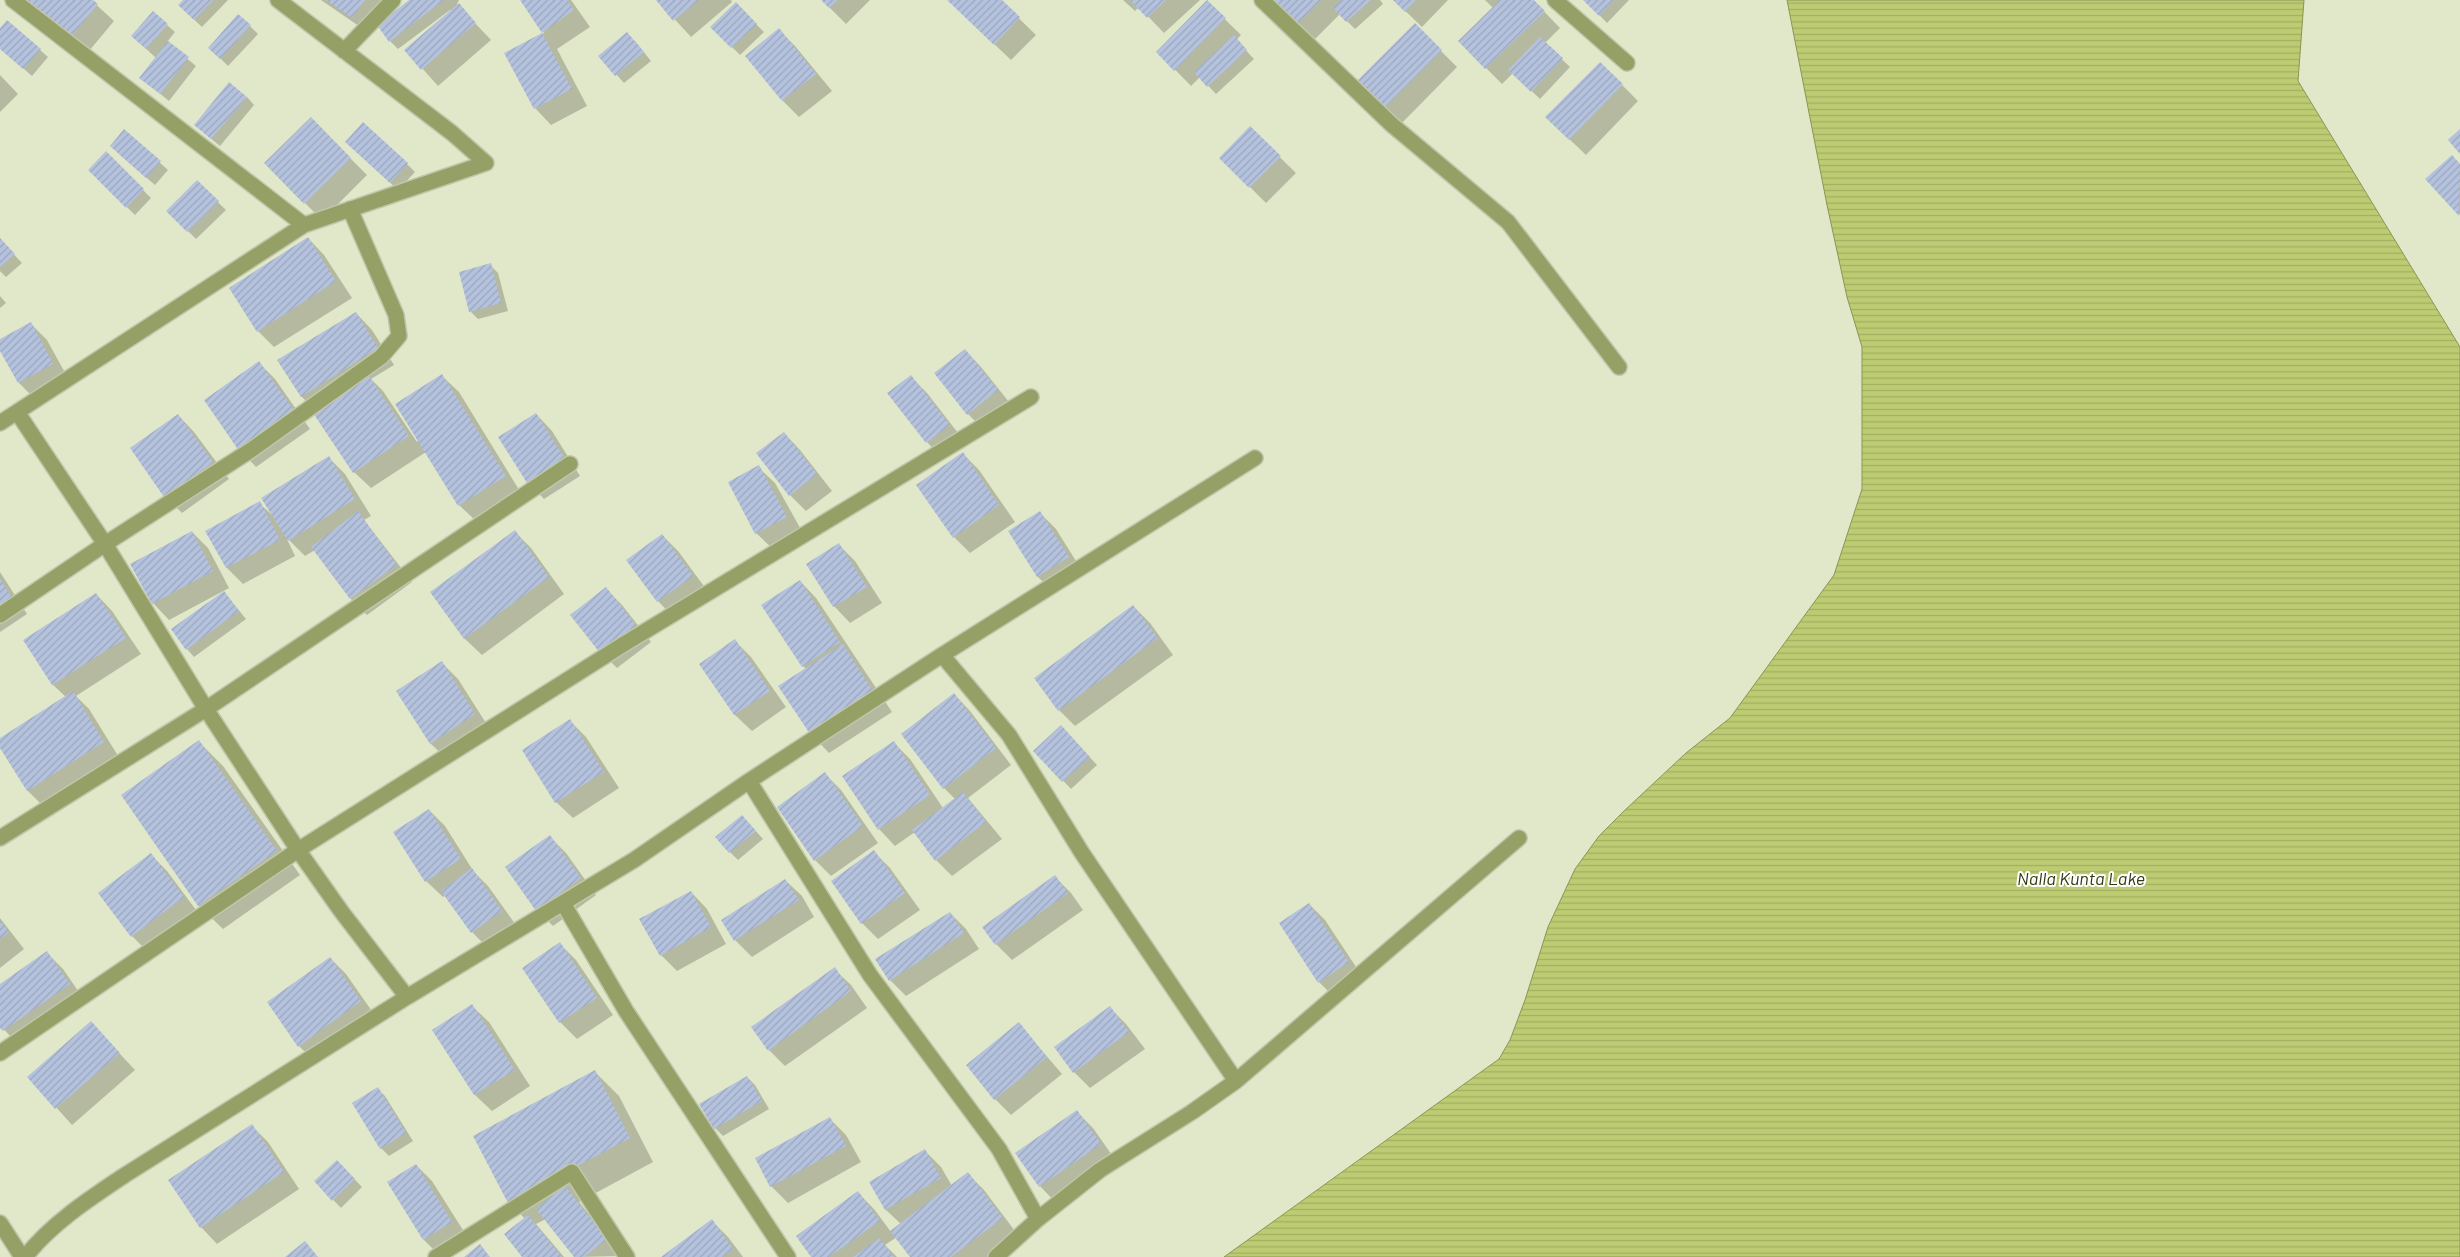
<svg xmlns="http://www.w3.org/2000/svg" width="2460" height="1257" font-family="Barlow,sans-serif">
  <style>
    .water { fill: url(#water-rules); stroke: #8a9553 }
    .shadow { fill: #0003 }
    .building { fill: url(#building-hatch) }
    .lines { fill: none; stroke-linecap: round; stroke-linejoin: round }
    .minor-casing { stroke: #c0c6ab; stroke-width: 18 }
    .minor { stroke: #95a066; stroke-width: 15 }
    .labels { text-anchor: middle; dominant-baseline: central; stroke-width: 4; stroke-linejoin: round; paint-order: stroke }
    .water-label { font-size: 18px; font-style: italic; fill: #333912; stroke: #fff }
  </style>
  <defs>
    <pattern id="water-rules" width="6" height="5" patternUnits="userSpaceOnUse" patternTransform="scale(1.25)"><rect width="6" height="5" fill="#bdcc72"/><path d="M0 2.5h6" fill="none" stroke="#a2ae61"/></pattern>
    <pattern id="building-hatch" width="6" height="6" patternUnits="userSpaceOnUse" patternTransform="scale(1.25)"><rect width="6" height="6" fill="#b4c2de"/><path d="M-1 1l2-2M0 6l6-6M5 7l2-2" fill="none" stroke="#9aa6bd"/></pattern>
  </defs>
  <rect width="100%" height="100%" fill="#e1e8c9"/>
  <!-- water -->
  <path class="water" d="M1787,0H2304L2298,81L2460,347V1257H1224L1499,1059L1510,1040L1525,1000L1548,927L1575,869L1599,836L1624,811L1686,753L1730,718L1834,575L1862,489V347L1847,297L1827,205Z"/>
  <!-- shadow -->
  <path class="shadow" d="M15,0H91L114,21L84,57Z
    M185,0H228L202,27L187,13Z
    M321,0H382L388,6L369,33Z
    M411,0H459L457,4L491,40L438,86L406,50L451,11L450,10L398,49L390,41Z
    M521,0H571L590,27L557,49L587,106L551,125L535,108L506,53L544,33Z
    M657,0H731L732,2L691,37Z
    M822,0H870L846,24Z
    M948,0H1000L1036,35L1011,60Z
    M1123,0H1200L1164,33L1139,7L1135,11Z
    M1269,0H1380L1383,4L1355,29L1340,14L1311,43Z
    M1394,0H1448L1422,27Z
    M1485,0H1533L1560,28L1545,43L1570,67L1540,99L1513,73L1502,84L1486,68L1493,8Z
    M1585,0H1629L1607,23Z
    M1207,2L1241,35L1236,40L1254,59L1216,94L1200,77L1191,86L1158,52Z
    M736,4L764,32L740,55L712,27Z
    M167,25L175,32L167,42L196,66L169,101L141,78L156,58L141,44Z
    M1415,25L1457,67L1398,127L1355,85Z
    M250,26L258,34L228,66L210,48Z
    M0,30L40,50L48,57L32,76L0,48Z
    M779,30L795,46L832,91L799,117L783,101L747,56Z
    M635,41L651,61L624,83L600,56Z
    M0,75L18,94L0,112Z
    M1622,85L1638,101L1586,155L1563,133Z
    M247,97L254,105L220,146L204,133Z
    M311,119L367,175L322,220L265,163Z
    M1250,128L1296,173L1266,203L1221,158Z
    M124,131L168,170L155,185L119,154Z
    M354,149L407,164L415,172L398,190Z
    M106,153L151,198L135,215L89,170Z
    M2452,157L2460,165V215L2427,179Z
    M197,182L226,210L196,239L168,211Z
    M308,238L324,255L352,298L274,347L258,331Z
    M0,240L22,263L6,277L0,271Z
    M490,265L498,273L508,311L478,319L470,311Z
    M0,296L6,303L0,308Z
    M356,313L372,330L394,365L371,379L383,391L417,442L442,376L459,392L521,493L476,521L459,505L426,452L371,488L354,472L313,410L314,409L302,397L279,361Z
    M31,324L47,340L69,380L35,399L19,383L0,349V340Z
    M965,350L981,367L1013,407L984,430L968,414Z
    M259,363L275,379L310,429L256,467L240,450Z
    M911,377L927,393L965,442L943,459L927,442L889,393Z
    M536,414L552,431L580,476L544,499L528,482Z
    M178,415L194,432L229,479L182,513L165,496L132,449Z
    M784,433L800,450L832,491L806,511L790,495Z
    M963,454L979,470L1015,522L970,553L954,537Z
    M328,457L345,474L371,516L364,520L412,582L367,615L351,599L315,550L305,556L286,537L295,556L243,584L227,568L207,531L259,503L272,515Z
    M758,467L775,483L803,533L773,549L756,533Z
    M1040,513L1056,529L1084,574L1054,593L1038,577L1010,532Z
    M192,532L208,548L229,588L169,620L153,603L132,564Z
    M515,532L531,548L564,594L482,655L465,639L432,592Z
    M662,535L678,551L709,593L674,618L658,601L627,560Z
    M839,545L855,561L882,603L850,623L834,606Z
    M0,572L27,614L0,632Z
    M800,581L816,598L892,712L829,753L813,736L806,669L803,666Z
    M606,589L622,605L651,642L617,668L601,652Z
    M224,592L246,619L194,657L187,649Z
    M96,594L112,611L141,654L76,696L89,709L120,759L44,807L28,791L0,745V739L66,697L52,684Z
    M1133,606L1150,623L1173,655L1075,726L1059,710Z
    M735,641L751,657L786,707L752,731L735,715L701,665Z
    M442,663L458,679L491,731L447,759L430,743Z
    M954,694L970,711L1011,765L968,798L1002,839L952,876L936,860L915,832L895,846L879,829L844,776L893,742L910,759L943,808L955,799L944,788Z
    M570,721L586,737L619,788L573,818L556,802Z
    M1069,735L1097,765L1071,789L1035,751Z
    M199,742L223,766L300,875L223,929L199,906L123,795Z
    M825,774L841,790L878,843L831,876L815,860Z
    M429,810L445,826L474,872L488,886L518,928L488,948L472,932L446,895L443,897L426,881L395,832Z
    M742,816L763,839L738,860L730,852Z
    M550,837L566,853L596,895L553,926L537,910Z
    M874,852L890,868L920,910L878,939L862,923Z
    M151,855L167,871L199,914L148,952L132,936Z
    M1055,877L1071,893L1083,910L1012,960L996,944Z
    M785,880L802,896L814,917L752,957L735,940L723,920Z
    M691,892L707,909L726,944L677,971L661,955Z
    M1309,904L1325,920L1364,979L1335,998L1319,982Z
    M950,913L966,929L979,949L906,996L890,980Z
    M0,918L24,949L0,968Z
    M560,944L576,960L613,1015L577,1039L560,1022L524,968Z
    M47,953L63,969L85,1001L20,1047L0,1025V985Z
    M330,958L346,974L376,1017L315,1062L299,1046Z
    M834,969L851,985L867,1008L785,1066L769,1050Z
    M472,1006L489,1022L530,1086L492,1111L475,1095L434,1030Z
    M1110,1008L1126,1024L1145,1049L1090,1088L1074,1072Z
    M91,1023L135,1070L72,1125L29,1077Z
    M1019,1024L1062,1074L1011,1115L995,1099Z
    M595,1072L619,1096L653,1162L579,1202L622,1256L575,1257L546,1219L536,1224L564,1257H524L525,1219L509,1202Z
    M747,1077L755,1085L769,1109L723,1136L715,1128L701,1105Z
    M377,1088L385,1096L413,1141L389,1156L381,1148L353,1103Z
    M1077,1112L1093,1128L1116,1161L1056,1203L1040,1186L1017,1154Z
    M830,1119L846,1135L861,1162L788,1203L772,1187L756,1159Z
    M252,1126L268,1142L299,1189L217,1244L201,1227Z
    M924,1150L941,1167L952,1186L968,1174L984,1190L1018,1235L989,1257H911L897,1237L885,1245L897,1257H813L858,1193L874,1209L891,1232L901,1224L886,1210L870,1182Z
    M337,1161L362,1187L341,1208L315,1181Z
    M416,1165L432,1181L468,1238L440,1256L424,1240Z
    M712,1221L728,1237L743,1257H664Z"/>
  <!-- building -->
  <path class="building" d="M16,0H93L98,4L67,42Z
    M183,0H213L194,20L178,5Z
    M326,0H365L352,18Z
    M409,0H444L389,42L377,25Z
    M520,0H567L574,10L542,33Z
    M656,0H699L673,21Z
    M821,0H838L829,8Z
    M947,0H1002L1020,17L994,45Z
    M1130,0H1166L1147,18Z
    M1207,0L1226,18L1174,71L1156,52Z
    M1267,0H1321L1294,27Z
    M1341,0H1371L1346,22L1333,8Z
    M1393,0H1416L1405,12Z
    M1500,0H1534L1545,11L1485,69L1458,41Z
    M1583,0H1614L1599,16Z
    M736,2L757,24L731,48L710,27Z
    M459,3L476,23L421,70L404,50Z
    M153,11L168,24L146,49L131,36Z
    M238,14L251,25L220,59L208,48Z
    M7,20L41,49L23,69L0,49V28Z
    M1415,23L1442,50L1380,112L1353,85Z
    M779,28L816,74L782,101L745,56Z
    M627,32L644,52L615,76L598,56Z
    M542,33L572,89L534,109L504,53Z
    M1234,35L1247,50L1207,87L1194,72Z
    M1540,37L1563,58L1531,92L1508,70Z
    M168,41L189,57L160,94L139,78Z
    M1600,62L1623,84L1569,140L1545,117Z
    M229,82L247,97L211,139L194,125Z
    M311,117L351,158L304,204L264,163Z
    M363,122L408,163L390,183L345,142Z
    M1250,126L1281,156L1249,188L1219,158Z
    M124,129L161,161L146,178L110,146Z
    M2460,129V154L2448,140Z
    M106,151L144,189L126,208L88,170Z
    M2452,155L2460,164L2459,216L2425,179Z
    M197,180L219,201L187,232L166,211Z
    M308,237L336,281L257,332L229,288Z
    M0,238L15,254L0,267Z
    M491,263L501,303L469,312L459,272Z
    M356,312L378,348L301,397L277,360Z
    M31,322L53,364L18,383L0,351V339Z
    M965,349L998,390L967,415L934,373Z
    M259,361L295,412L239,451L204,400Z
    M367,373L409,436L353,473L311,410Z
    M442,374L506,476L458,506L395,404Z
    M911,375L950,425L926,443L887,393Z
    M536,413L565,459L527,483L498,437Z
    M178,414L213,462L164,497L130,448Z
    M784,432L817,474L789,496L756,453Z
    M963,452L999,505L953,538L916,485Z
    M329,456L355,499L288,541L261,498Z
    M759,465L787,517L755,534L728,482Z
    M260,501L280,540L226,568L205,531Z
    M358,511L397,565L350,599L311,547Z
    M1040,511L1069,557L1037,577L1008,531Z
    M515,530L549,577L464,639L430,592Z
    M192,531L213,571L152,604L130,564Z
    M662,534L693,576L657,602L626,560Z
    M839,543L867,587L833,607L806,564Z
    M0,579L12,598L0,605Z
    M800,580L840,642L802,667L761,605Z
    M606,587L636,625L600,653L570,615Z
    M224,591L239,611L186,650L171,629Z
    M96,593L126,638L52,685L23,640Z
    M1133,605L1158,638L1058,711L1034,678Z
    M735,639L770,691L734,715L699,664Z
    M843,644L876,696L812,737L778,686Z
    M442,661L475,714L430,744L396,691Z
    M73,691L104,742L27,791L0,748V738Z
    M954,693L996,748L943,789L901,734Z
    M570,719L604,772L555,803L522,750Z
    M1061,725L1090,757L1062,782L1033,751Z
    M199,740L277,851L198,906L121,795Z
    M894,741L930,795L878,830L842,776Z
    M825,772L863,826L814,861L777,807Z
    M963,792L986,822L935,861L912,830Z
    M429,809L461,859L425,882L393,832Z
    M742,815L756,831L729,853L715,837Z
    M550,835L581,878L536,911L505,867Z
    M874,850L905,893L861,924L831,881Z
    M151,853L184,897L131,937L98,893Z
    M472,868L502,911L471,933L441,891Z
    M1055,875L1068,893L995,945L982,927Z
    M785,879L799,900L734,941L721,920Z
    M691,891L711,927L660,956L639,919Z
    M1309,903L1349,962L1318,983L1279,923Z
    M950,912L964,933L889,981L875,959Z
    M0,921L9,932L0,939Z
    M560,942L597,998L559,1023L522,968Z
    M47,951L70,984L3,1031L0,1028V984Z
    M330,957L361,1001L298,1047L267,1002Z
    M835,967L851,991L768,1051L751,1027Z
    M472,1004L515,1070L474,1095L432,1030Z
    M1110,1006L1129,1032L1073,1073L1054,1047Z
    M91,1021L120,1053L55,1109L27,1077Z
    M1019,1022L1047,1057L994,1100L966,1065Z
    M595,1070L630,1138L508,1203L473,1136Z
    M747,1076L762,1101L714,1129L699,1104Z
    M378,1087L406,1133L380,1149L352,1103Z
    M1077,1110L1101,1144L1039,1187L1015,1153Z
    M830,1117L846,1146L770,1187L755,1158Z
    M252,1124L284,1172L200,1228L168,1180Z
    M925,1149L941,1178L885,1210L869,1182Z
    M337,1160L355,1179L332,1201L314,1181Z
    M416,1164L452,1222L423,1240L387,1182Z
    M968,1172L1003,1218L951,1257H910L890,1231Z
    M565,1186L607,1239L584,1257H574L536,1209Z
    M858,1191L880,1221L829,1257H811L796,1236Z
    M528,1215L562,1257H522L504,1234Z
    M712,1219L733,1249L723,1257H661Z
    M879,1238L894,1257H853Z
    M305,1241L318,1257H285Z
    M480,1244L490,1257H464Z"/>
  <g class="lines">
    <!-- minor casing -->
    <g class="minor-casing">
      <path id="minor" d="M13,0L304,225L17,412
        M278,0L452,133L486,163L304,225
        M1262,0L1391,124L1508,222L1619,367
        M1555,0L1627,63
        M344,51L393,0
        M0,423L17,412L105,544L206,709L0,838
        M570,464L206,709L298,850L624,644L1031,397
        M0,615L105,544L254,448L381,357L399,336L396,315L350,209
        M942,655L1255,458
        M749,781L870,975L999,1149L1038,1219
        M563,903L626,1011L788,1257
        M407,997L634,860L749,781L942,655L1009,735L1082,853L1236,1081
        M0,1053L298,850L341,911L407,997L125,1175C89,1199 52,1223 25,1257
        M0,1223L22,1257
        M436,1257L572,1172L627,1257
        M996,1257L1038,1219L1100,1170L1192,1112L1236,1081L1519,838"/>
    </g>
    <!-- minor -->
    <use href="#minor" class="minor"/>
  </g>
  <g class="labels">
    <!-- water labels -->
    <g class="water-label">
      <text x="2081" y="878">Nalla Kunta Lake</text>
    </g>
  </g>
</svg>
